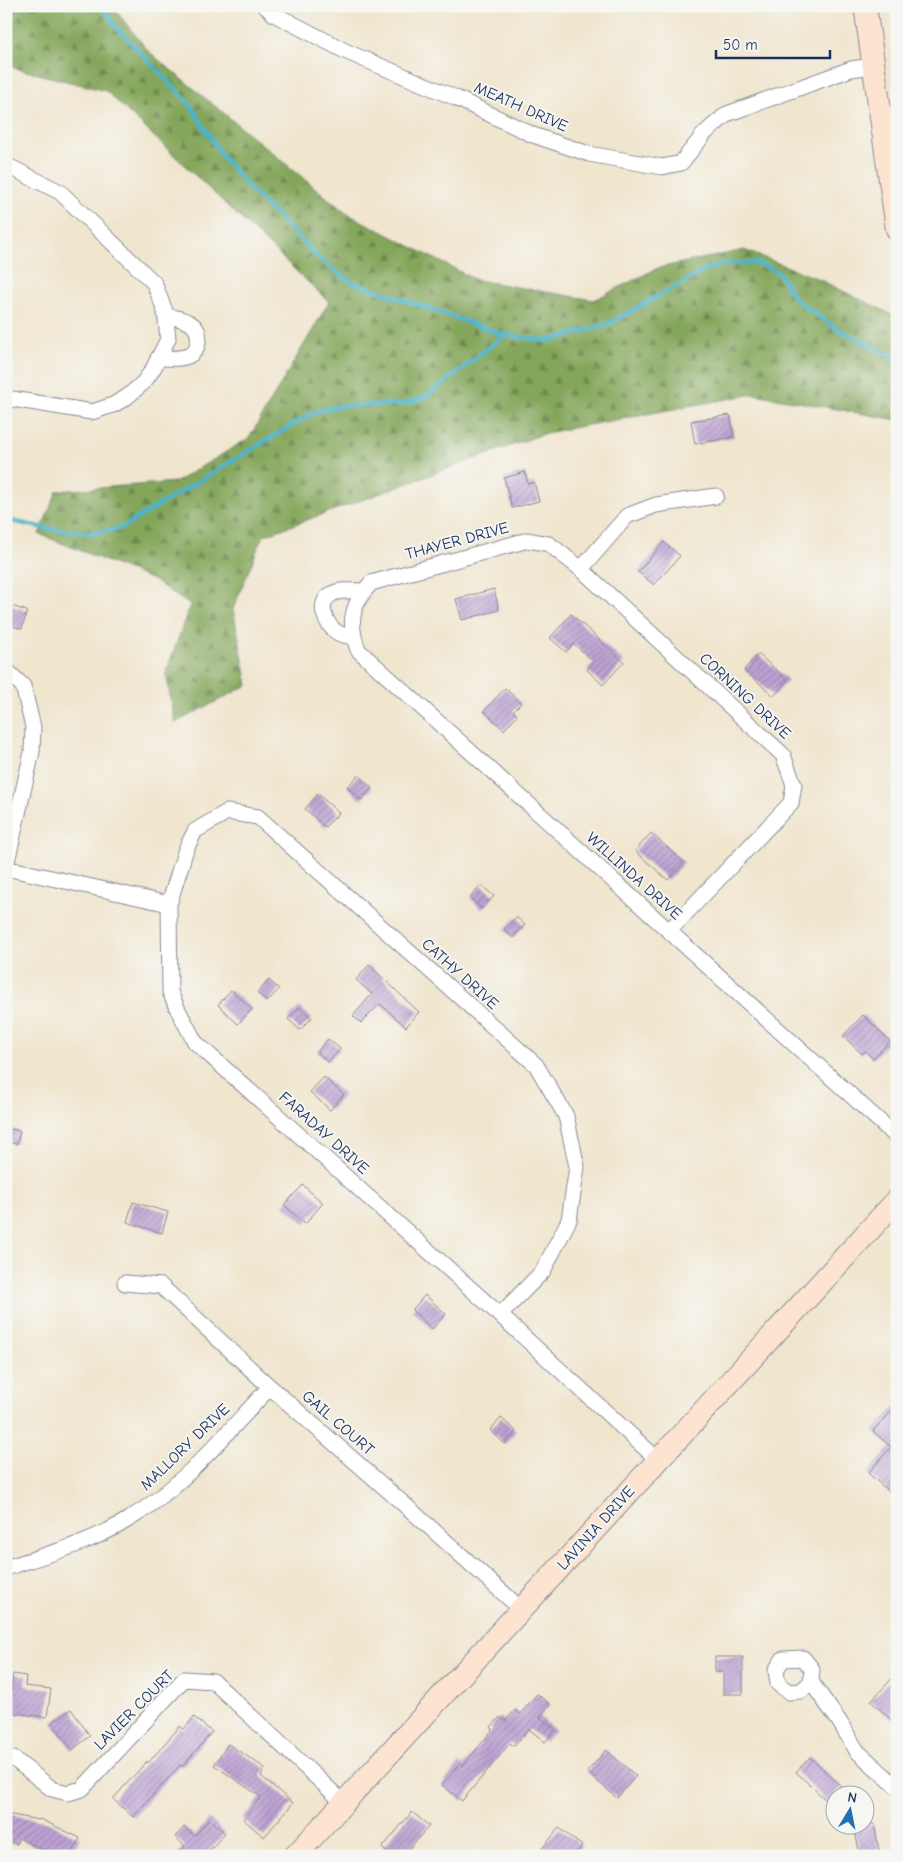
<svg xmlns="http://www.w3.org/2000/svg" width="903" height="1862" font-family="'Comic Neue',sans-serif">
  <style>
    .forest { fill: url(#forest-firs); stroke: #506a5c }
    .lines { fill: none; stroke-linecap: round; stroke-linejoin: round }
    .stream { stroke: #4bb4c9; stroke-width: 4.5 }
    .building { fill: url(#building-hatch) }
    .street-casing { stroke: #868a96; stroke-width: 17 }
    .secondary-casing { stroke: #868a96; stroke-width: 24 }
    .street { stroke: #fff; stroke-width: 15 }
    .secondary { stroke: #fde4d0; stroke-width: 22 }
    .labels { text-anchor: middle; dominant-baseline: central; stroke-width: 4; stroke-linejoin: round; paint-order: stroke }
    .street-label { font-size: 16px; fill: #1b2f5e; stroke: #f6f6f2 }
  </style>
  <defs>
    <pattern id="forest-firs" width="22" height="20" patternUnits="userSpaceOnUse" patternTransform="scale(1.25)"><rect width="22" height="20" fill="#84a65a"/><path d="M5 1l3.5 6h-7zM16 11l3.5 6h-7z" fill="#6b884e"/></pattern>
    <pattern id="building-hatch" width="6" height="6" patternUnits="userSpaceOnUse" patternTransform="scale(1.25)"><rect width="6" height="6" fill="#bda2d3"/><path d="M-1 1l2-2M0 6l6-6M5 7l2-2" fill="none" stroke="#9984ae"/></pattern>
  </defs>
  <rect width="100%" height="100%" fill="#f6f6f2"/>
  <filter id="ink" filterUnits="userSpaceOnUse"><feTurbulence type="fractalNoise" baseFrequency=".02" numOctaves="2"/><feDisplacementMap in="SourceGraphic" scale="10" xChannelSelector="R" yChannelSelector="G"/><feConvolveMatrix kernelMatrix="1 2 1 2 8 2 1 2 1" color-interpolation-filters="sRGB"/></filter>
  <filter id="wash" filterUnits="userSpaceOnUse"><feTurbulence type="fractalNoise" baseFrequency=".0096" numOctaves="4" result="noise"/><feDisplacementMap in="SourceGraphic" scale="20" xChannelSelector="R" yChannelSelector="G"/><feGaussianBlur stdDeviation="1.12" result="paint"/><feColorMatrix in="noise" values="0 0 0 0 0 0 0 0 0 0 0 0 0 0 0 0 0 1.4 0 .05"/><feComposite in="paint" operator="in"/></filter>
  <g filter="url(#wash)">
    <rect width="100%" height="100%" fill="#f0e5cd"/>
    <!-- forest -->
    <path class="forest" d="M6,6H112L149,52L346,213L476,280L594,300L658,268L744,250L814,277L897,317V420L754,394L546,433L263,536L233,609L248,685L175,723L166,673L190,605L153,580L39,534L57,491L176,482L249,438L329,302L106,91L6,66Z"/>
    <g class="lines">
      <!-- stream -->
      <path class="stream" d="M102,6L115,26L189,103L222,156L248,187L325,264L352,282L505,335L547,341L606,325L711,267L730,263H758L779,273L795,299L834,327L897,359
        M6,520L50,529L91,533L121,528L314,412L338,406L403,404L426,397L505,335"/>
    </g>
    <g id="blocks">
      <!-- building -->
      <path class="building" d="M730,415L734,437L695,444L691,421Z
        M525,472L528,484L534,482L539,501L512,508L504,478Z
        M664,542L680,556L654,585L638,572Z
        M494,589L499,610L462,620L456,599Z
        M6,604L27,611L22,629L6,624Z
        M571,614L624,662L603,685L587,670L594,662L574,644L566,652L550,638Z
        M758,654L788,680L774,696L744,670Z
        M505,688L521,703L513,711L517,715L504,730L484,711Z
        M358,775L372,788L361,800L347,787Z
        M318,794L339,813L325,827L305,809Z
        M651,833L684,862L668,880L635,851Z
        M481,885L494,896L482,909L470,898Z
        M516,917L525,925L513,938L504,930Z
        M369,965L419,1012L406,1027L380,1004L361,1023L353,1016L372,994L356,980Z
        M269,980L279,989L267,1002L257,993Z
        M231,990L252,1009L238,1024L218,1005Z
        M299,1007L312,1018L300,1030L288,1019Z
        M863,1015L890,1041L873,1059L865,1051L862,1054L843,1036Z
        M328,1039L340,1049L328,1062L317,1052Z
        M324,1077L344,1095L330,1110L310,1092Z
        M6,1128L20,1131L17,1144L6,1142Z
        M303,1185L323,1203L305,1224L284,1205Z
        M133,1202L168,1212L162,1233L127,1222Z
        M425,1295L446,1314L432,1329L412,1310Z
        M897,1405V1499L868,1473L891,1447L873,1431Z
        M501,1418L516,1431L505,1444L490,1430Z
        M715,1657H743V1694H723V1672H715Z
        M897,1673V1725L871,1701Z
        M13,1674L26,1676L25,1686L51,1689L47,1717L6,1712V1694L10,1695Z
        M537,1694L550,1704L540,1717L555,1730L545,1742L529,1729L514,1746L510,1743L462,1801L442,1785L460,1763L463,1766L493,1729L491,1727L500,1717L505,1721L515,1710L520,1714Z
        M71,1709L90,1736L72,1750L52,1723Z
        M194,1717L212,1732L182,1767L180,1765L133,1817L113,1799L147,1761L148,1763L180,1726L184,1729Z
        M228,1744L265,1768L261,1776L293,1803L264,1837L243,1819L261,1797L214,1765Z
        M606,1750L636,1776L617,1798L587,1772Z
        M810,1757L842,1787L828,1802L796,1772Z
        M412,1812L429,1826L407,1851L405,1849L399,1856H391L382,1848Z
        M6,1814L39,1820L40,1819L80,1838L71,1856H56L18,1838L17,1844L6,1842Z
        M209,1819L225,1833L205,1856H176L185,1846L175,1837L184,1827L195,1836Z
        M853,1824H874L879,1850L860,1854Z
        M559,1828L582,1846L574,1856H536Z"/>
    </g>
  </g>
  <g filter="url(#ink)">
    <use href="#blocks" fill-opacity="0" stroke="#868a96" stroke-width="1"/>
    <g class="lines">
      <!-- street casing -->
      <g class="street-casing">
        <path id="street" d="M265,6L274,14L347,52L456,98L533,135L589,154L662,167L681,163L705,133L727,114L851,69L873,66
          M6,165L60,192L154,283L165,311L168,339L153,369L144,382L127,397L113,405L92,412L6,398
          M158,358C168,358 181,360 190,355C195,352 197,348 198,342C202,322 180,318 165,316
          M581,569L627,516L656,505L716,496
          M353,637C349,636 342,635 338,633C326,625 315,603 332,594C340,589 354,591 364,591
          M6,670L23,686L33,727L32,752L6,866
          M6,868L169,904
          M669,931L791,803L794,785L783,755L581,569L549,544L528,540L371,583C351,605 348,622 358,650L897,1137
          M125,1283L161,1286L270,1387L414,1513L521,1609
          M500,1315L543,1271L569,1220L577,1167L566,1116L536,1065L258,817L227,812L195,831L186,849L169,904L170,992L178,1010L195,1042L500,1315L658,1460
          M6,1568C48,1554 91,1543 129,1519C184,1486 226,1433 270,1387
          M811,1682L801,1691L789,1692L778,1684L776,1670L783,1659L803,1658L812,1669L811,1682L839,1721L857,1751L897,1787
          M14,1759L52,1789L68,1793L82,1789L184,1679L213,1681L344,1803"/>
      </g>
      <!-- secondary casing -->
      <g class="secondary-casing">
        <path id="secondary" d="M865,6L897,229
          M295,1856L897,1200"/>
      </g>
      <!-- street -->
      <use href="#street" class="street"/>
      <!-- secondary -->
      <use href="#secondary" class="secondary"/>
    </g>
  </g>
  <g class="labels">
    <!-- street labels -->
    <g class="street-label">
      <text transform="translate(521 107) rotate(24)">MEATH DRIVE</text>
      <text transform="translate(457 541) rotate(-15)">THAYER DRIVE</text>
      <text transform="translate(745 696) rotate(43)">CORNING DRIVE</text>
      <text transform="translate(634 876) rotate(42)">WILLINDA DRIVE</text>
      <text transform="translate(460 974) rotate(42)">CATHY DRIVE</text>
      <text transform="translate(324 1133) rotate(42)">FARADAY DRIVE</text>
      <text transform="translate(338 1423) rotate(41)">GAIL COURT</text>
      <text transform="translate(185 1447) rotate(-44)">MALLORY DRIVE</text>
      <text transform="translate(596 1528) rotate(-48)">LAVINIA DRIVE</text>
      <text transform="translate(134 1710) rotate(-45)">LAVIER COURT</text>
    </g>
  </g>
  <!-- margin -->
  <rect width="903" height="1862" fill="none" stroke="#f6f6f2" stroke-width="25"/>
  <!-- north arrow -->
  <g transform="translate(850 1810) rotate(10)"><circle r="24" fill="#f6f6f2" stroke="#9ea6b7"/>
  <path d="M0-4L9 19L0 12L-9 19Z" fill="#1f6fb2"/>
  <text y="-8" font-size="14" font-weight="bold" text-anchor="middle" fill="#1b2f5e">N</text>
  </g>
  <!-- scale -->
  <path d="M716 50v8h114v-8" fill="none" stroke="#1b2f5e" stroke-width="2.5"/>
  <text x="723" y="50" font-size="15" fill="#1b2f5e" stroke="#f6f6f2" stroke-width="4" paint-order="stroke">50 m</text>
</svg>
